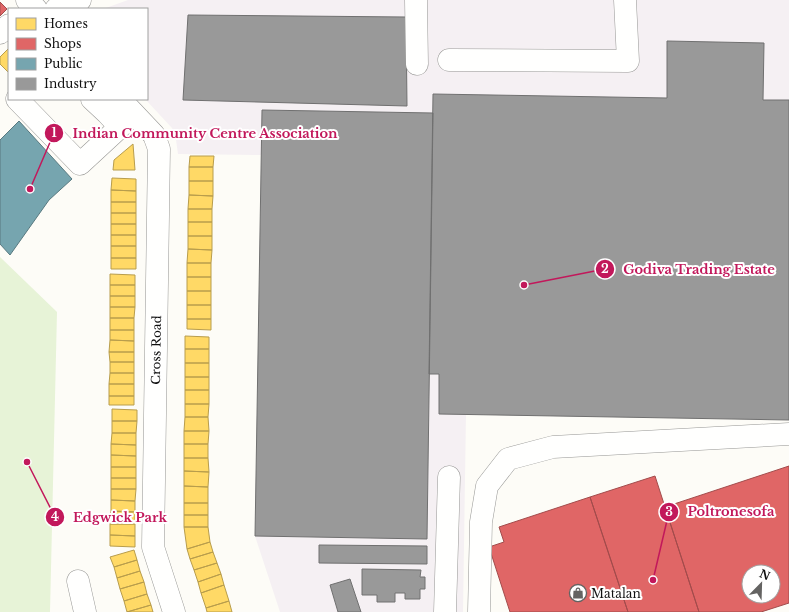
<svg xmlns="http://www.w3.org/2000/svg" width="789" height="612" font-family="'Libre Baskerville',serif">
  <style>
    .industrial { fill: #f5f0f3 }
    .green { fill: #e7f3d7 }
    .homes { fill: #ffd966; stroke: #b89d4c }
    .shops { fill: #e06666; stroke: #a24c4c; fill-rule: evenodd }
    .public { fill: #76a5af; stroke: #587980 }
    .industry { fill: #999; stroke: #707070 }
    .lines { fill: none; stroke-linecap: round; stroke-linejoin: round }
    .minor-casing { stroke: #979795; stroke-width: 23 }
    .minor { stroke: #fffffe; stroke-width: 22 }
    .labels { text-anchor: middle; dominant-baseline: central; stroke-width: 4; stroke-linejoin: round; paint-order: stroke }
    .street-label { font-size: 12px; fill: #111; stroke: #fff }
    .poi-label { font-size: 12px; fill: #111; stroke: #fff; text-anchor: start }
    .leader { fill: none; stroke: #c2185b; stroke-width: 1.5 }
    .callout-dot { fill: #c2185b; stroke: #fff; stroke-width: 1.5 }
    .mark-label { font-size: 12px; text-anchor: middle; font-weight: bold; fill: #fff }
    .callout-label { font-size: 13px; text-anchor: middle; font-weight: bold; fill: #c2185b; stroke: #fff; stroke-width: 4; stroke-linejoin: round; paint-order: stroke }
  </style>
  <rect width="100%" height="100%" fill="#fdfcf7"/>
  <!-- industrial -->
  <path class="industrial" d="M128,0H789V420L466,414L463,612H280L255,536L261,155L178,154L176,140L172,128L145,99H147V9H103Z"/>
  <!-- green -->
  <path class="green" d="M0,257L57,312L50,612H0Z"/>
  <!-- homes -->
  <path class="homes" d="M9,48V73L0,64V57Z
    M133,144L135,170H113L114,160Z
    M190,156H214L213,167H189Z
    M189,167H213V181H189Z
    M112,178L136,179V191L111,190Z
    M189,181H213V196L189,195Z
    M111,190L136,191V202H111Z
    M189,195L213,196L212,209H188Z
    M111,202H136V213H111Z
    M188,209H212V222H188Z
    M111,213H136V224H111Z
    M188,222H212V236H188Z
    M111,224H136V235H111Z
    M111,235H136V246H111Z
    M188,236H212V250L188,249Z
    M111,246H136V258H111Z
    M188,249L212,250L211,263H187Z
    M111,258H136V269H111Z
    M187,263H211V277H187Z
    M110,274L135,275V285H110Z
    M187,277H211V291H187Z
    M110,285H135V296H110Z
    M187,291H211V305H187Z
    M110,296H135V307H110Z
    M187,305H211V319H187Z
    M110,307H135L134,318H110Z
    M110,318H134V330H110Z
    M187,319H211V330L187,329Z
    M110,330H134V341L110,340Z
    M185,336L209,337V349H185Z
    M110,340L134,341V352H109Z
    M185,349H209V363H185Z
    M109,352H134V362H110Z
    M110,362H134V373H110Z
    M185,363H209V377H185Z
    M110,373H134V384H109Z
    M185,377H209V390H185Z
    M109,384H134V396H109Z
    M185,390H209V404H185Z
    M109,396H134V405H109Z
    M185,404H209L208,417H185Z
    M112,409L137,410V421H112Z
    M185,417H208L209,431H184Z
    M112,421H137L136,433H112Z
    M184,431H209L208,444H184Z
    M112,433H136V445L111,444Z
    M111,444L136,445V456L111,455Z
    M184,444H208V458H184Z
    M111,455L136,456V467H111Z
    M184,458H208L209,472L184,471Z
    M111,467H136V478H111Z
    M184,471L209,472L208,487L184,486Z
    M111,478H136V489H111Z
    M184,486L208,487V503H184Z
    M111,489H136L135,501L111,500Z
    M111,500L135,501V512L111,511Z
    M184,503H208V515H184Z
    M111,511L135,512V524H110Z
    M184,515H208V527H184Z
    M110,524H135V536L110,535Z
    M184,527H208L210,542L187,549Z
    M110,535L135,536V547L110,546Z
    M210,542L213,552L190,559L187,549Z
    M134,550L137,560L114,567L110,557Z
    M213,552L217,563L194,570L190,559Z
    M137,560L140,571L117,578L114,567Z
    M217,563L221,574L198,582L194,570Z
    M140,571L144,582L120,589L117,578Z
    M221,574L224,585L201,593L198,582Z
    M144,582L147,594L124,601L120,589Z
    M224,585L229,601L206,608L201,593Z
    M147,594L151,605L127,612L124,601Z
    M229,601L232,612H207L206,608Z
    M151,605L153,612H127Z"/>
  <!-- shops -->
  <path class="shops" d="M0,2L7,9L0,16Z
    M789,466V603L761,612H699L665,507ZM749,572H773V596H749Z
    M655,476L665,507L699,612H628L590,497Z
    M590,497L628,612H510L489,547L504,542L499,527Z"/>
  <!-- public -->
  <path class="public" d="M19,121L72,179L49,200L10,255L0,244V140Z"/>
  <!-- industry -->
  <path class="industry" d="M188,15L406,17L407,106L183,100Z
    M667,41L764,43L763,100H789V420L439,414V374H429L433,94L667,98Z
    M262,110L433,113L427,539L255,536Z
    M319,545L427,546V564L319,563Z
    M362,569L421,570L420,577H425V589H420V599H405V593H395V602H377V595H362Z
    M350,579L361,612H338L330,585Z"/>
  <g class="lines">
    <!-- minor casing -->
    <g class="minor-casing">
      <path id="minor" d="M27,0L36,9
        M416,0L417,64
        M56,9L80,0
        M0,33L9,25
        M449,60L628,61L625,0
        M17,99L80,164L120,127L107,113L121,100
        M92,99L107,113
        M120,99L154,135L159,149L153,547L174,612
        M78,581L85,612
        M445,612L449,477
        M479,612L481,522L487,486L508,459L553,447L789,434"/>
    </g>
    <!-- minor -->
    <use href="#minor" class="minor"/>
  </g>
  <!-- icons -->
  <defs>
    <g id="shop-ring" transform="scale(0.9)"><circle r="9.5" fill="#fff" stroke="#646362" stroke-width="1.5"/><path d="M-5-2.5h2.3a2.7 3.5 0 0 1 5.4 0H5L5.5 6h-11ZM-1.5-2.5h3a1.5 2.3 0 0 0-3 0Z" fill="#646362"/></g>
  </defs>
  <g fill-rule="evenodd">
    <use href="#shop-ring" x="578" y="593"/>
  </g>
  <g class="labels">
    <!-- street labels -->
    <g class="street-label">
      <text transform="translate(156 350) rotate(-89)">Cross Road</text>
    </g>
    <!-- poi labels -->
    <g class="poi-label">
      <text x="591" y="593">Matalan</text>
    </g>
  </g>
  <!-- callouts -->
  <path class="leader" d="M30 189L54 133M524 285L605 269M653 580L669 512M27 462L55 517"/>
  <g class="callout-dot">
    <circle cx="30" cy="189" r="4"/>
    <circle cx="524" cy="285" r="4"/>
    <circle cx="653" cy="580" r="4"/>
    <circle cx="27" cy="462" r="4"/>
    <circle cx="54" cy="133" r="10"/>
    <circle cx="605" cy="269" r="10"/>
    <circle cx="669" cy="512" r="10"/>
    <circle cx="55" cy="517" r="10"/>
  </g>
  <g class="mark-label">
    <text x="54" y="137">1</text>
    <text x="605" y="273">2</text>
    <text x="669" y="516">3</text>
    <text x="55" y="521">4</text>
  </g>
  <g class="callout-label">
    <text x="205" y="138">Indian Community Centre Association</text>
    <text x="699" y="274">Godiva Trading Estate</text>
    <text x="731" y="516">Poltronesofa</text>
    <text x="120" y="522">Edgwick Park</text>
  </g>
  <!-- legend -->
  <rect x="8" y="8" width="140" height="92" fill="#ffffff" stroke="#a0a0a0"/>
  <rect x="16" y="18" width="20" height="12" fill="#ffd966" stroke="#a0a0a0"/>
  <text x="44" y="28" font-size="12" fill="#111111">Homes</text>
  <rect x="16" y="38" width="20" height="12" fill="#e06666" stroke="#a0a0a0"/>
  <text x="44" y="48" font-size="12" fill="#111111">Shops</text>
  <rect x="16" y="58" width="20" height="12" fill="#76a5af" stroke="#a0a0a0"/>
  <text x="44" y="68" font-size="12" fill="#111111">Public</text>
  <rect x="16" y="78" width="20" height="12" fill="#999999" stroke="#a0a0a0"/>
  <text x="44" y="88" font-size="12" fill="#111111">Industry</text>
  <!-- north arrow -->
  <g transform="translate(761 584) rotate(23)"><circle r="19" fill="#ffffff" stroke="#a0a0a0"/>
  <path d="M0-3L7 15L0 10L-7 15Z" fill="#646362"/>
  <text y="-6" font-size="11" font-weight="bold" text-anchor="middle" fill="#111111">N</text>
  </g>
</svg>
